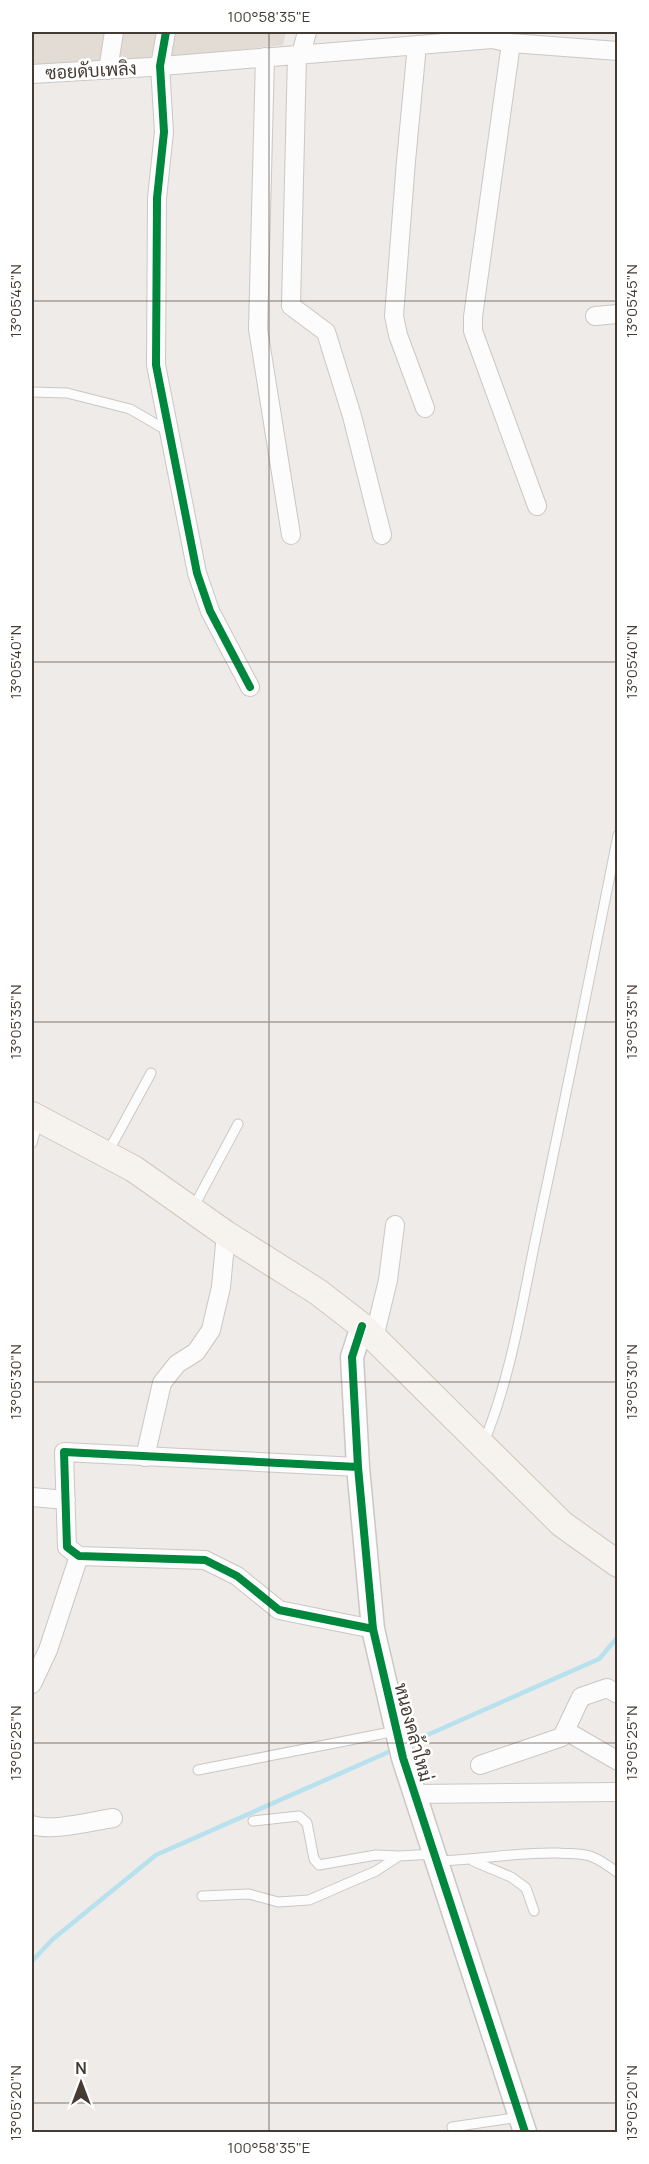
<svg xmlns="http://www.w3.org/2000/svg" width="649" height="2164" font-family="Manrope,Sarabun,sans-serif">
  <style>
    .residential { fill: #e3dcd5 }
    .lines { fill: none; stroke-linecap: round; stroke-linejoin: round }
    .stream { stroke: #b7e1ed; stroke-width: 4.5 }
    .service-casing { stroke: #cbc7c4; stroke-width: 11 }
    .minor-casing { stroke: #cbc7c4; stroke-width: 20 }
    .tertiary-casing { stroke: #cbc7c4; stroke-width: 25 }
    .secondary-casing { stroke: #cfc8c0; stroke-width: 28 }
    .service { stroke: #fcfcfc; stroke-width: 9 }
    .minor { stroke: #fcfcfc; stroke-width: 18 }
    .tertiary { stroke: #fcfcfc; stroke-width: 22 }
    .secondary { stroke: #f6f2ee; stroke-width: 26 }
    .cycleway-casing { stroke: #fff; stroke-width: 11 }
    .cycleway { stroke: #00873e; stroke-width: 8 }
    .ticks { fill: none; stroke: #443b34; stroke-width: 1.5; stroke-opacity: 0.45 }
    .labels { text-anchor: middle; dominant-baseline: central; stroke-width: 5; stroke-linejoin: round; paint-order: stroke }
    .street-label { font-size: 18px; fill: #443b34; stroke: #fff }
    .neatline { fill: none; stroke: #443b34; stroke-width: 2 }
    .ticks-label { font-size: 15px; text-anchor: middle; fill: #443b34 }
  </style>
  <rect width="100%" height="100%" fill="#eeebe8"/>
  <!-- residential -->
  <path class="residential" d="M32,32H286L283,45L144,60L32,67Z"/>
  <g class="lines">
    <!-- stream -->
    <path class="stream" d="M407,1744L599,1659L618,1637
      M32,1961L53,1939L156,1855L393,1750"/>
    <!-- service casing -->
    <g class="service-casing">
      <path id="service" d="M32,392L67,393L130,409L168,431
        M32,1143L38,1121
        M108,1152L151,1073
        M193,1208L238,1124
        M484,1442C512,1374 523,1298 538,1227C566,1096 592,966 618,835
        M198,1770L396,1731
        M253,1821L299,1816L307,1823L314,1859L319,1865L376,1855L399,1856
        M437,1861C478,1860 517,1852 558,1853C568,1854 580,1853 590,1856C601,1860 609,1866 618,1873
        M473,1861L511,1877L526,1888L534,1911
        M202,1896L249,1894L278,1902L309,1900L376,1871L399,1856L435,1854
        M452,2127L520,2117"/>
    </g>
    <!-- minor casing -->
    <g class="minor-casing">
      <path id="minor" d="M166,32L160,66L164,132L157,198L156,365L197,573L210,611L250,687
        M511,43L473,317V331L537,506
        M417,45L406,161L394,316L398,335L425,408
        M301,54L307,32
        M297,55L291,306L326,332L352,416L382,535
        M265,57L258,329L291,535
        M108,70L114,32
        M32,74L150,67L492,39L511,43L618,51
        M595,316L618,314
        M374,1338L388,1280L395,1225
        M145,1457L162,1383L177,1364L196,1352L211,1330L221,1287L226,1234
        M358,1467L64,1452L67,1547L79,1556L205,1560L237,1576L279,1610L373,1629
        M32,1497L66,1500
        M32,1684L48,1650L79,1556
        M566,1731L618,1761
        M480,1765L562,1737L581,1697L607,1688L618,1694
        M415,1794L618,1792
        M32,1825C52,1832 92,1821 113,1818"/>
    </g>
    <!-- tertiary casing -->
    <g class="tertiary-casing">
      <path id="tertiary" d="M362,1326L352,1357L358,1467L373,1629L403,1758L525,2132"/>
    </g>
    <!-- secondary casing -->
    <g class="secondary-casing">
      <path id="secondary" d="M32,1115L134,1169L226,1234L318,1292L362,1326L562,1524L618,1564"/>
    </g>
    <!-- service -->
    <use href="#service" class="service"/>
    <!-- minor -->
    <use href="#minor" class="minor"/>
    <!-- tertiary -->
    <use href="#tertiary" class="tertiary"/>
    <!-- secondary -->
    <use href="#secondary" class="secondary"/>
    <!-- cycleway casing -->
    <g class="cycleway-casing">
      <path id="cycleway" d="M166,32L160,66L164,132L157,198L156,365L197,573L210,611L250,687
        M362,1326L352,1357L358,1467L373,1629L403,1758L525,2132
        M358,1467L64,1452L67,1547L79,1556L205,1560L237,1576L279,1610L373,1629"/>
    </g>
    <!-- cycleway -->
    <use href="#cycleway" class="cycleway"/>
  </g>
  <!-- ticks -->
  <path class="ticks" d="M269,32V2132M32,301H618M32,662H618M32,1022H618M32,1382H618M32,1743H618M32,2103H618"/>
  <g class="labels">
    <!-- street labels -->
    <g class="street-label">
      <text transform="translate(91 70) rotate(-3)">ซอยดับเพลิง</text>
      <text transform="translate(414 1732) rotate(75)">หนองคล้าใหม่</text>
    </g>
  </g>
  <!-- border -->
  <rect width="649" height="2164" fill="none" stroke="#ffffff" stroke-width="66"/>
  <!-- north arrow -->
  <g transform="translate(81 2083)" stroke="#ffffff" stroke-width="4.5" paint-order="stroke">
  <path d="M0-4.5L10 22L0 15L-10 22Z" fill="#443b34"/>
  <text y="-9" font-size="16" font-weight="bold" text-anchor="middle" fill="#443b34">N</text>
  </g>
  <rect x="33" y="33" width="583" height="2098" class="neatline"/>
  <g class="ticks-label">
    <text x="269" y="22">100°58'35"E</text>
    <text transform="translate(16 301) rotate(-90)" y="5">13°05'45"N</text>
    <text transform="translate(632 301) rotate(-90)" y="5">13°05'45"N</text>
    <text transform="translate(16 662) rotate(-90)" y="5">13°05'40"N</text>
    <text transform="translate(632 662) rotate(-90)" y="5">13°05'40"N</text>
    <text transform="translate(16 1022) rotate(-90)" y="5">13°05'35"N</text>
    <text transform="translate(632 1022) rotate(-90)" y="5">13°05'35"N</text>
    <text transform="translate(16 1382) rotate(-90)" y="5">13°05'30"N</text>
    <text transform="translate(632 1382) rotate(-90)" y="5">13°05'30"N</text>
    <text transform="translate(16 1743) rotate(-90)" y="5">13°05'25"N</text>
    <text transform="translate(632 1743) rotate(-90)" y="5">13°05'25"N</text>
    <text transform="translate(16 2103) rotate(-90)" y="5">13°05'20"N</text>
    <text transform="translate(632 2103) rotate(-90)" y="5">13°05'20"N</text>
    <text x="269" y="2153">100°58'35"E</text>
  </g>
</svg>
